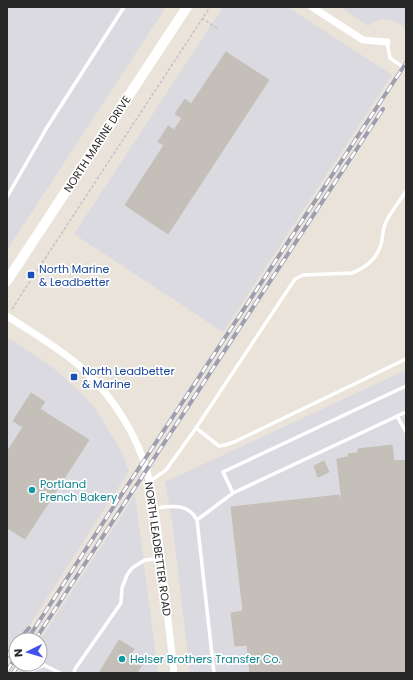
<svg xmlns="http://www.w3.org/2000/svg" width="413" height="680" font-family="Poppins,sans-serif">
  <style>
    .industrial { fill: #dcdae1 }
    .building { fill: #c4c0b9; stroke: #c4bfb3 }
    .lines { fill: none; stroke-linecap: round; stroke-linejoin: round }
    .path { stroke: #c3c3c3; stroke-width: 1.5; stroke-dasharray: 3 2; stroke-linecap: butt }
    .service { stroke: #fff; stroke-width: 3.5 }
    .minor { stroke: #fff; stroke-width: 7 }
    .secondary { stroke: #fff; stroke-width: 10 }
    .rail-casing { stroke: #9d9eb0; stroke-width: 4 }
    .rail { stroke: #fff; stroke-width: 2.5; stroke-dasharray: 8; stroke-linecap: butt }
    .transit-dot { fill: #1a4fb4; stroke: #fff; stroke-width: 1.5 }
    .culture-dot { fill: #0f9aa8; stroke: #fff; stroke-width: 1.5 }
    .labels { text-anchor: middle; dominant-baseline: central; stroke-width: 3.5; stroke-linejoin: round; paint-order: stroke }
    .street-label { font-size: 11px; fill: #272727; stroke: #fff }
    .transit-label { font-size: 11px; fill: #164399; stroke: #fff; text-anchor: start }
    .culture-label { font-size: 11px; fill: #0d838f; stroke: #fff; text-anchor: start }
  </style>
  <rect width="100%" height="100%" fill="#e9e3d9"/>
  <!-- industrial -->
  <path class="industrial" d="M7,7H166L7,250Z
    M223,7H288L392,75L223,332L74,234Z
    M340,7H406V30L400,24L392,20L383,19L375,21L368,26Z
    M7,337L51,366L81,393L94,407L109,431L120,449L129,471L20,640H16V646L7,660Z
    M406,370V673H190L172,520L165,482Z
    M135,495L158,673H18L24,664H40V640Z"/>
  <!-- building -->
  <path class="building" d="M226,52L269,80L168,234L125,205L164,145L158,142L168,126L174,130L182,118L175,114L185,99L191,104Z
    M31,393L45,402L40,409L89,440L25,539L7,528V452L23,427L13,421Z
    M392,445L394,461L406,460V673H250L247,645L235,646L231,613L243,611L231,507L339,495L342,502L337,459L348,457V454L358,453V449Z
    M324,461L329,472L318,477L314,466Z
    M119,640L134,649L130,655L143,663L137,673H99Z"/>
  <g class="lines">
    <!-- path -->
    <path class="path" d="M202,18L218,29
      M12,309L210,7"/>
    <!-- service -->
    <path class="service" d="M387,42L390,58L406,69
      M406,191C400,201 391,211 386,222C383,228 383,234 382,240C379,257 368,267 352,273L303,275L295,279L196,428L219,446L225,445L234,442L406,359
      M7,197L46,129L124,7
      M397,416L406,432
      M149,482L166,470L196,428
      M233,493L223,472L406,386
      M155,508C172,506 188,503 197,520L233,493L406,412
      M197,520L214,673
      M27,673L44,665L60,673
      M74,673L75,669L121,603L122,588L127,575L132,568L145,560L161,558"/>
    <!-- minor -->
    <path class="minor" d="M312,7L363,40L387,42
      M7,316C31,332 63,350 84,370C113,397 138,436 148,475C156,504 158,534 162,565C166,601 170,637 174,673"/>
    <!-- secondary -->
    <path class="secondary" d="M7,281L187,7"/>
    <!-- rail casing -->
    <g class="rail-casing">
      <path id="rail" d="M19,640L29,628
        M27,640L112,509L406,63
        M35,640L383,109
        M7,656L16,644
        M7,671L16,657
        M13,673L19,664"/>
    </g>
    <!-- rail -->
    <use href="#rail" class="rail"/>
  </g>
  <!-- markers -->
  <g class="transit-dot">
    <rect x="27" y="271" width="8" height="8" rx="2"/>
    <rect x="70" y="373" width="8" height="8" rx="2"/>
  </g>
  <g class="culture-dot">
    <circle cx="32" cy="490" r="4"/>
    <circle cx="122" cy="659" r="4"/>
  </g>
  <g class="labels">
    <!-- street labels -->
    <g class="street-label">
      <text transform="translate(97 144) rotate(-57)">NORTH MARINE DRIVE</text>
      <text transform="translate(158 549) rotate(82)">NORTH LEADBETTER ROAD</text>
    </g>
    <!-- transit labels -->
    <g class="transit-label">
      <text x="39" y="269">North Marine<tspan x="39" dy="13">&amp; Leadbetter</tspan></text>
      <text x="82" y="371">North Leadbetter<tspan x="82" dy="13">&amp; Marine</tspan></text>
    </g>
    <!-- culture labels -->
    <g class="culture-label">
      <text x="40" y="484">Portland<tspan x="40" dy="13">French Bakery</tspan></text>
      <text x="130" y="659">Helser Brothers Transfer Co.</text>
    </g>
  </g>
  <!-- border -->
  <rect width="413" height="680" fill="none" stroke="#272727" stroke-width="16"/>
  <!-- north arrow -->
  <g transform="translate(28 652) rotate(265)"><circle r="19" fill="#ffffff" stroke="#a9a9a9"/>
  <path d="M0-3L7 15L0 10L-7 15Z" fill="#4253ed"/>
  <text y="-6" font-size="11" font-weight="bold" text-anchor="middle" fill="#272727">N</text>
  </g>
</svg>
